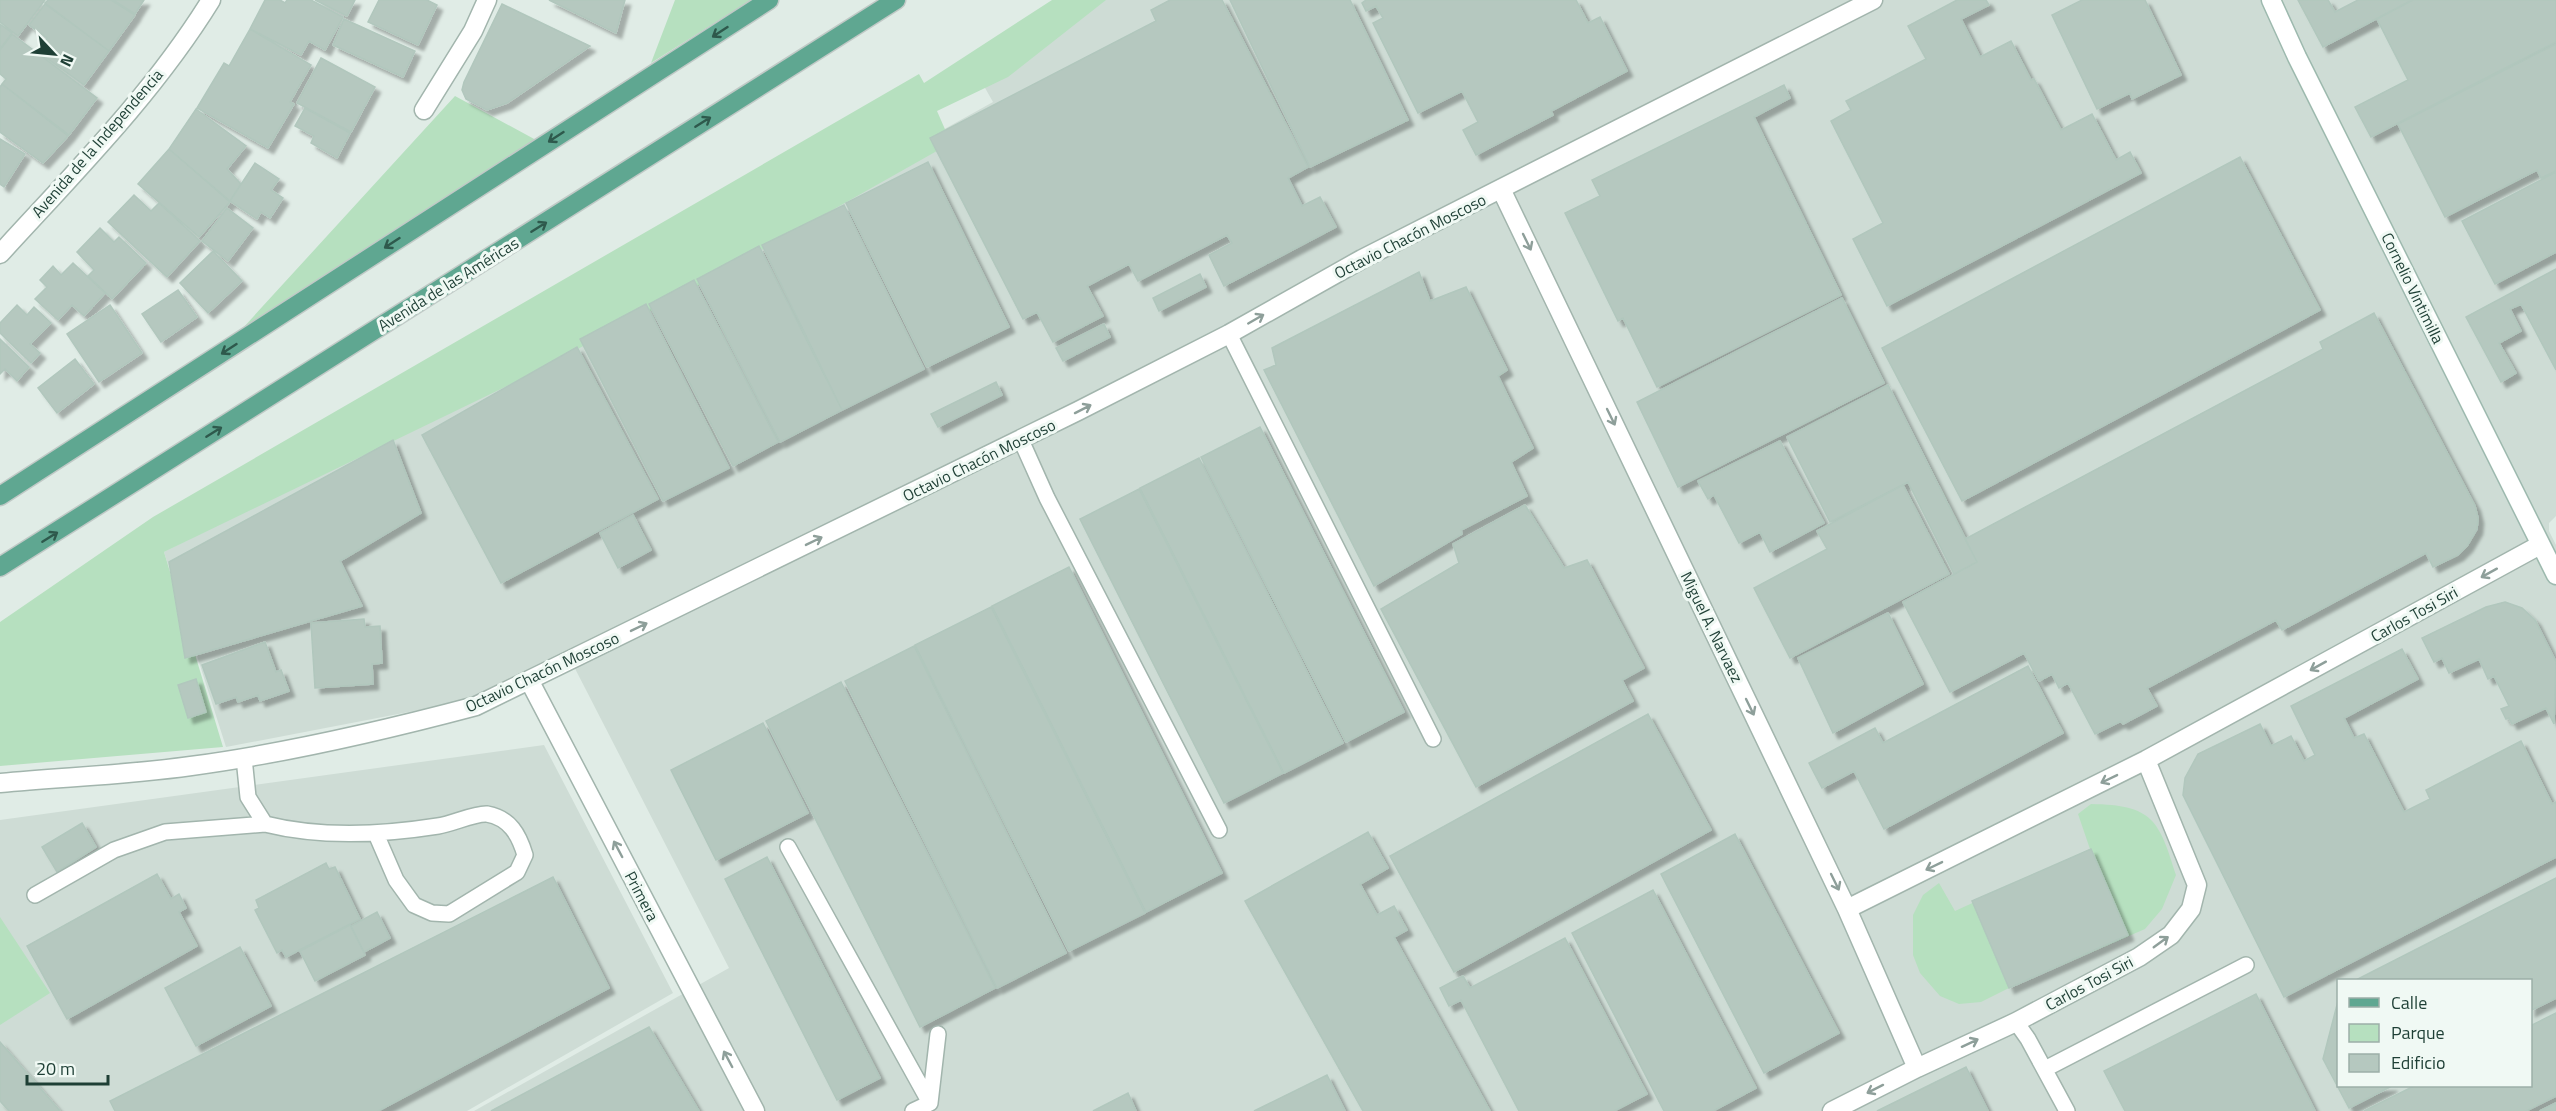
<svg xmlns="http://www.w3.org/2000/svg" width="2556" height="1111" font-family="'Titillium Web',sans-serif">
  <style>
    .built { fill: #cedcd5; fill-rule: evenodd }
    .green { fill: #b6e0bf }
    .building { fill: #b5c8bf; stroke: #b1c7bd; stroke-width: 1.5; filter: url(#shadow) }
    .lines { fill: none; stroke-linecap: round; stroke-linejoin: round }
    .service-casing { stroke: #a2b5ad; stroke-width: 18 }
    .minor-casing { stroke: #a2b5ad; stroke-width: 21 }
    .tertiary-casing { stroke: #a2b5ad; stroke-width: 21 }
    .secondary-casing { stroke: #9db9ae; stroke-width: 21 }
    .primary-casing { stroke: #c0c9c6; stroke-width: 21 }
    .service { stroke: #fff; stroke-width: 15 }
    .minor { stroke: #fff; stroke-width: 18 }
    .tertiary { stroke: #fff; stroke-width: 18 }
    .secondary { stroke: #fff; stroke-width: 18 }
    .primary { stroke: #5fa791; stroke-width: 18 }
    .oneway { stroke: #2e594c }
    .oneway2 { stroke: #8e9f9a }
    .labels { text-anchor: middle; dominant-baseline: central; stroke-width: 6; stroke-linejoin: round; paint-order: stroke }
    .street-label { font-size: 16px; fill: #1e3f35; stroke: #f0f9f4 }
  </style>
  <defs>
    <filter id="shadow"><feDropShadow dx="5.5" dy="5.5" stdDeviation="1.5" flood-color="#0004"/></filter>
  </defs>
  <rect width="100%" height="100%" fill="#e0ece6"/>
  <!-- built -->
  <path class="built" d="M1074,0H2556V516L2549,523V531L2556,545V1111H474L729,968L567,653L471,700L226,747L164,552L392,436L993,102L976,72ZM2338,980H2530V1086H2338Z
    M544,745L673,993L467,1111H0V820Z"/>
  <!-- green -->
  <path class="green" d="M675,0H751L651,63Z
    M1052,0H1106L1008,77L937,111L951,143L696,287L505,387L164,552L223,747L0,766V622L153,517L919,74L924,83Z
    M455,96L536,140L231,341Z
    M2091,804C2153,805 2159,820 2176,875L2162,909L2145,929L2009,988L1981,1002L1959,1004L1940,996L1920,973L1913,955V915L1923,895L1939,883L1955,911L2090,849L2078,814Z
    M0,917L50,993L0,1025Z"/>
  <!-- building -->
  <path class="building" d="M0,0H45L18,36L0,22Z
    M48,0H111L135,15L109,51L45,3Z
    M113,0H144L135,14Z
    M265,0H280L285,3L287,0H311L343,17L325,50L309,41L301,55L250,29Z
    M315,0H355L347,16Z
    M379,0H427L437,5L418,45L368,22Z
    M549,0H625L616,33Z
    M1170,0H1222L1308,167L1288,178L1302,206L1320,197L1336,227L1224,286L1209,255L1232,243L1227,235L1138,281L1129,264L1087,286L1103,316L1053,342L1037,312L1023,319L930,138L1156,21L1151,10Z
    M1230,0H1350L1408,120L1310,167Z
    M1366,0H1576L1588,23L1600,17L1627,71L1551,111L1553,115L1476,155L1463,130L1478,122L1462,91L1418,113L1373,23L1383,18L1376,6L1366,11L1362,3Z
    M1957,0H1986L1989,5L1961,19L1980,57L2011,41L2031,80L2034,79L2061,130L2092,114L2116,160L2130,152L2141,173L1887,306L1853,239L1883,223L1831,121L1851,110L1846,101L1926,59L1908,26Z
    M2082,0H2145L2181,75L2132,99L2130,93L2097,109L2052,15Z
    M2298,0H2328L2335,12L2358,0H2412L2323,47Z
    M2413,0H2556V42L2371,137L2355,107L2408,80L2377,19Z
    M45,4L109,51L84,85L37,51L47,38L29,25Z
    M502,4L590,46L507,103L487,110L466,99L462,90L464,82Z
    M344,19L415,51L403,77L333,45Z
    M0,24L12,33L0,49Z
    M250,29L311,65L290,102L294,104L268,148L197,108L224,63L229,66Z
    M12,34L97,98L69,135L2,84L6,79L0,74V50Z
    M2556,44V171L2541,178L2537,170L2445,217L2398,124Z
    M321,58L375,87L351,132L297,103Z
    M2,84L68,136L43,163L0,132V87Z
    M1784,85L1790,98L1754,117L1841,295L1657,387L1623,318L1618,321L1565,213L1600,196L1592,180Z
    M305,108L350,133L337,158L311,143L314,136L295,126Z
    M196,109L246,146L227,169L241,184L230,201L169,149Z
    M0,139L25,154L4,187L0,184Z
    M169,149L230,202L199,237L138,184Z
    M2240,157L2320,310L1962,501L1882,348Z
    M928,162L1009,327L927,367L846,203Z
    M255,163L279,179L271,190L283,198L270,218L261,212L257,219L230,201Z
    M2556,172V252L2495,284L2462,221Z
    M134,195L151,211L159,203L200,241L167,277L108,222Z
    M844,205L924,369L842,410L762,245Z
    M227,208L253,228L228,261L202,241Z
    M100,228L114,242L119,237L146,263L112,299L88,276L94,270L77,252Z
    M759,246L842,410L780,442L697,279Z
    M213,251L242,281L208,313L180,283Z
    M73,263L105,293L84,316L72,305L58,320L35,299L47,287L40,280L53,266L61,275Z
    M2556,269V370L2521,304L2510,309L2521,331L2499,343L2516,373L2501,382L2466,317Z
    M1419,272L1430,301L1466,287L1507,370L1498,376L1533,448L1511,462L1527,496L1461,530L1462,534L1374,586L1264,370L1276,365L1272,348Z
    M1200,274L1206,287L1159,311L1153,298Z
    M694,280L778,442L733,466L649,304Z
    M178,290L197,317L161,342L142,314Z
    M1842,298L1884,383L1678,487L1637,402Z
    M646,304L729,468L663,501L580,339Z
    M17,305L27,315L34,307L51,323L30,344L40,353L31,363L0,333V323Z
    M110,305L142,353L99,382L67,334Z
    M2374,313L2475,506L2478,518L2477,529L2467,546L2458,555L2433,567L2426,553L2282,630L2276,620L2147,688L2157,706L2123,724L2121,721L2095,734L2068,683L2059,688L2052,674L2039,681L2024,653L1950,692L1903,602L1977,562L1965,539L2323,349L2320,342Z
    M1104,324L1110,337L1063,361L1056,348Z
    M0,339L29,367L17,381L5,369L0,374Z
    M577,347L658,499L501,583L422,435Z
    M75,359L94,384L57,413L38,388Z
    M996,382L1002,395L938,427L931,414Z
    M1888,385L1977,562L1954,574L1908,482L1830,522L1787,437Z
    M1260,427L1404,712L1346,742L1201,457Z
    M393,440L421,513L340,561L362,606L185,658L169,562Z
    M1780,441L1824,523L1770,552L1760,532L1739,543L1714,495L1708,499L1698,481Z
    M1199,458L1343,743L1284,773L1140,488Z
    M1903,485L1949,574L1790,658L1754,588L1827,549L1817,531Z
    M1139,489L1283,773L1224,803L1080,519Z
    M1525,505L1564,568L1587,560L1644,668L1622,680L1633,701L1476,787L1381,609L1459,563L1453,544Z
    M633,515L651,550L618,568L600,533Z
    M1069,567L1222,873L1146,912L992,606Z
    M2505,602L2522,608L2535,620L2556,662L2554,724L2546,708L2512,724L2509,718L2506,719L2501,709L2509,706L2494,676L2488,679L2479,659L2449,673L2442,658L2434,662L2422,638L2486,607Z
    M991,607L1145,913L1069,951L915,645Z
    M1888,613L1923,684L1833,733L1798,658Z
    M364,619L365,627L380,626L382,663L372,664L373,684L315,688L311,623Z
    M265,642L276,672L281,670L289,691L260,701L258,695L238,702L236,697L216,704L202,665Z
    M914,646L1066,953L997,988L845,681Z
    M2402,649L2418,679L2344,718L2354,738L2364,734L2404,812L2430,799L2426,790L2521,741L2552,804L2556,802V857L2284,997L2183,795L2185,778L2198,754L2260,724L2271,746L2291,736L2304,761L2315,755L2291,706Z
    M2028,666L2063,733L1884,829L1854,771L1822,788L1809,763L1875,728L1883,743Z
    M196,679L206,712L188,718L178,685Z
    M841,682L995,988L920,1027L766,721Z
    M1648,714L1711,830L1454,972L1390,856Z
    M763,723L808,813L716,860L671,770Z
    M82,823L96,847L57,872L42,847Z
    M1368,832L1388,868L1360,884L1377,915L1394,906L1407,930L1394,937L1490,1111H1363L1245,901Z
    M1735,834L1839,1033L1764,1073L1661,874Z
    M2091,849L2128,935L2009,988L1972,901Z
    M767,857L880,1078L837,1100L725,879Z
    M326,863L329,869L335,867L360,919L286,957L282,950L277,953L255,910L259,908L256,900Z
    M157,874L171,899L179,894L186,908L179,912L197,946L67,1019L27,946Z
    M553,877L609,988L378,1111H115L110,1101Z
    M2556,878V998L2530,1011V980H2356Z
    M1653,890L1756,1088L1713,1111H1664L1572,933Z
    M377,912L390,938L364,952L351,926Z
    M350,925L365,955L315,981L300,951Z
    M1565,938L1647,1094L1614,1111H1519L1461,1000L1449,1006L1440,988L1463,976L1470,988Z
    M240,947L271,1006L196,1046L165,988Z
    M2256,994L2315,1111H2125L2104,1071Z
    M2338,1001V1086H2392L2349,1108L2323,1059Z
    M2556,1013V1096L2526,1111H2364L2414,1086H2530V1026Z
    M649,1027L699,1111H491Z
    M0,1042L60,1111H9L0,1101Z
    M1966,1067L1988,1111H1877Z
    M1327,1075L1345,1111H1254Z
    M1128,1093L1136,1111H1093Z
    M2556,1103V1111H2540Z"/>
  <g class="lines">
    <!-- service casing -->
    <g class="service-casing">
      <path id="service" d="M1229,334L1433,739
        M1021,440L1047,498L1219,830
        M244,758L248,797L265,824C321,838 381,835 438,826C452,824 475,813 487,814C510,818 519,835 525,855L517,872L449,914L432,913L414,905L396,880L376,834
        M788,847L930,1103
        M35,895L114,850L165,832L265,824
        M2016,1022L2028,1039L2067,1111
        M2045,1069L2246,965
        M913,1111L930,1103L938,1034"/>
    </g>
    <!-- minor casing -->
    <g class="minor-casing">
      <path id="minor" d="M424,110L473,31L487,0
        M1501,189L1847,909L1917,1068
        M1847,909L2146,760L2540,545
        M1832,1111L1917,1068L2016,1022L2139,957L2171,935L2191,909L2197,885L2146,760"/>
    </g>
    <!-- tertiary casing -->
    <g class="tertiary-casing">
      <path id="tertiary" d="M0,254C74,173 153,94 211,0
        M529,680L755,1111
        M0,783C63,777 128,775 191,766C288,753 382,731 476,706L1078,411L1229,334L1362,259L1873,0"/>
    </g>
    <!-- secondary casing -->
    <g class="secondary-casing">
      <path id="secondary" d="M2271,0L2297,57L2556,575"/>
    </g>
    <!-- primary casing -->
    <g class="primary-casing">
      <path id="primary" d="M0,496L769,0
        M0,567L896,0"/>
    </g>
    <!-- service -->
    <use href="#service" class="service"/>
    <!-- minor -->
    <use href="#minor" class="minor"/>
    <!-- tertiary -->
    <use href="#tertiary" class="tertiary"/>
    <!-- secondary -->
    <use href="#secondary" class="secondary"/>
    <!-- primary -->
    <use href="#primary" class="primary"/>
  </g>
  <!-- one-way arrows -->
  <defs><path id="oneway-shaft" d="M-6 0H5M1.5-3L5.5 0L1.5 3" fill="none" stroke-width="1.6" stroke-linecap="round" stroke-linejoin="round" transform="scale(1.5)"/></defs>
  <g class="oneway">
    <use href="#oneway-shaft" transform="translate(720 32) rotate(147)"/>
    <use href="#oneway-shaft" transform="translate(703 122) rotate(-32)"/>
    <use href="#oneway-shaft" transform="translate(556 137) rotate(147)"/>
    <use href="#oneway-shaft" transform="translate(539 227) rotate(-32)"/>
    <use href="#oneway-shaft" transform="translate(392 243) rotate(147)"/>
    <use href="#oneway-shaft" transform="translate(229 349) rotate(147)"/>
    <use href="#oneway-shaft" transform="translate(214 432) rotate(-32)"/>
    <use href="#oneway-shaft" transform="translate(50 537) rotate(-32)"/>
  </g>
  <g class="oneway2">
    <use href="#oneway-shaft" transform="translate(1527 242) rotate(64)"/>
    <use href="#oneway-shaft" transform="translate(1256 319) rotate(-30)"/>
    <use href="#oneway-shaft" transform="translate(1083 409) rotate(-27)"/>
    <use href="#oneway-shaft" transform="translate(1611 417) rotate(64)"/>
    <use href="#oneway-shaft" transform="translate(814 541) rotate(-26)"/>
    <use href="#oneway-shaft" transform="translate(2489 573) rotate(151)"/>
    <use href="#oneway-shaft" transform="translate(639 627) rotate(-26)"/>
    <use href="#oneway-shaft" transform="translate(2318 666) rotate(151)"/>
    <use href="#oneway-shaft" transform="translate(1750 707) rotate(64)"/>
    <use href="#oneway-shaft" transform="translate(2109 779) rotate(154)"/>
    <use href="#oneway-shaft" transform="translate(618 849) rotate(-118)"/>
    <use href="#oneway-shaft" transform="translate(1934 866) rotate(154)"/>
    <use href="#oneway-shaft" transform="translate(1835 882) rotate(64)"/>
    <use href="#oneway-shaft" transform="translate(2161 942) rotate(-36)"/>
    <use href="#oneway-shaft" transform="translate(1970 1043) rotate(-25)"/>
    <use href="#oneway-shaft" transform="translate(728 1059) rotate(-118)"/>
    <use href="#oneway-shaft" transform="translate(1875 1089) rotate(153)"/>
  </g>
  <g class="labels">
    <!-- street labels -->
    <g class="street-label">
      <text transform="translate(97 143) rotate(-49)">Avenida de la Independencia</text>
      <text transform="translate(1410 236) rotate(-27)">Octavio Chacón Moscoso</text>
      <text transform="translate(448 284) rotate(-32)">Avenida de las Américas</text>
      <text transform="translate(2413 288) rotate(64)">Cornelio Vintimilla</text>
      <text transform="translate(979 460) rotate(-26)">Octavio Chacón Moscoso</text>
      <text transform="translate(2414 614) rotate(-29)">Carlos Tosi Siri</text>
      <text transform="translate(1712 627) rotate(64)">Miguel A. Narvaez</text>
      <text transform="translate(542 672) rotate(-25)">Octavio Chacón Moscoso</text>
      <text transform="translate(642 896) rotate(62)">Primera</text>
      <text transform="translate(2089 983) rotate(-28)">Carlos Tosi Siri</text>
    </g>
  </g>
  <!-- legend -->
  <rect x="2337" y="979" width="195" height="108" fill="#f0f9f4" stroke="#9cafa8" stroke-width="1.5"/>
  <rect x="2349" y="998" width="30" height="9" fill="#5fa791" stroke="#9cafa8" stroke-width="1.5"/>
  <text x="2391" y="1009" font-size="18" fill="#1e3f35">Calle</text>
  <rect x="2349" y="1024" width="30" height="18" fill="#b6e0bf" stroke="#9cafa8" stroke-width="1.5"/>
  <text x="2391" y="1039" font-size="18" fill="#1e3f35">Parque</text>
  <rect x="2349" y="1054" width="30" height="18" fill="#b5c8bf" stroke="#9cafa8" stroke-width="1.5"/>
  <text x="2391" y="1069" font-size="18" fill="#1e3f35">Edificio</text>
  <!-- north arrow -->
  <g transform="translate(54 54) rotate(116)" stroke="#f0f9f4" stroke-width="4.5" paint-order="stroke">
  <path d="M0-4.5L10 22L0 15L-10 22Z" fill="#1e3f35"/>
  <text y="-9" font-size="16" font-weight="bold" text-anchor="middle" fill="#1e3f35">N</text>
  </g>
  <!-- scale -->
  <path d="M27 1075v9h81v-9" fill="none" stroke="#1e3f35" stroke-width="3"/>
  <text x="36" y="1075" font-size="18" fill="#1e3f35" stroke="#f0f9f4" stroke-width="4.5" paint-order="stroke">20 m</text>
</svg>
